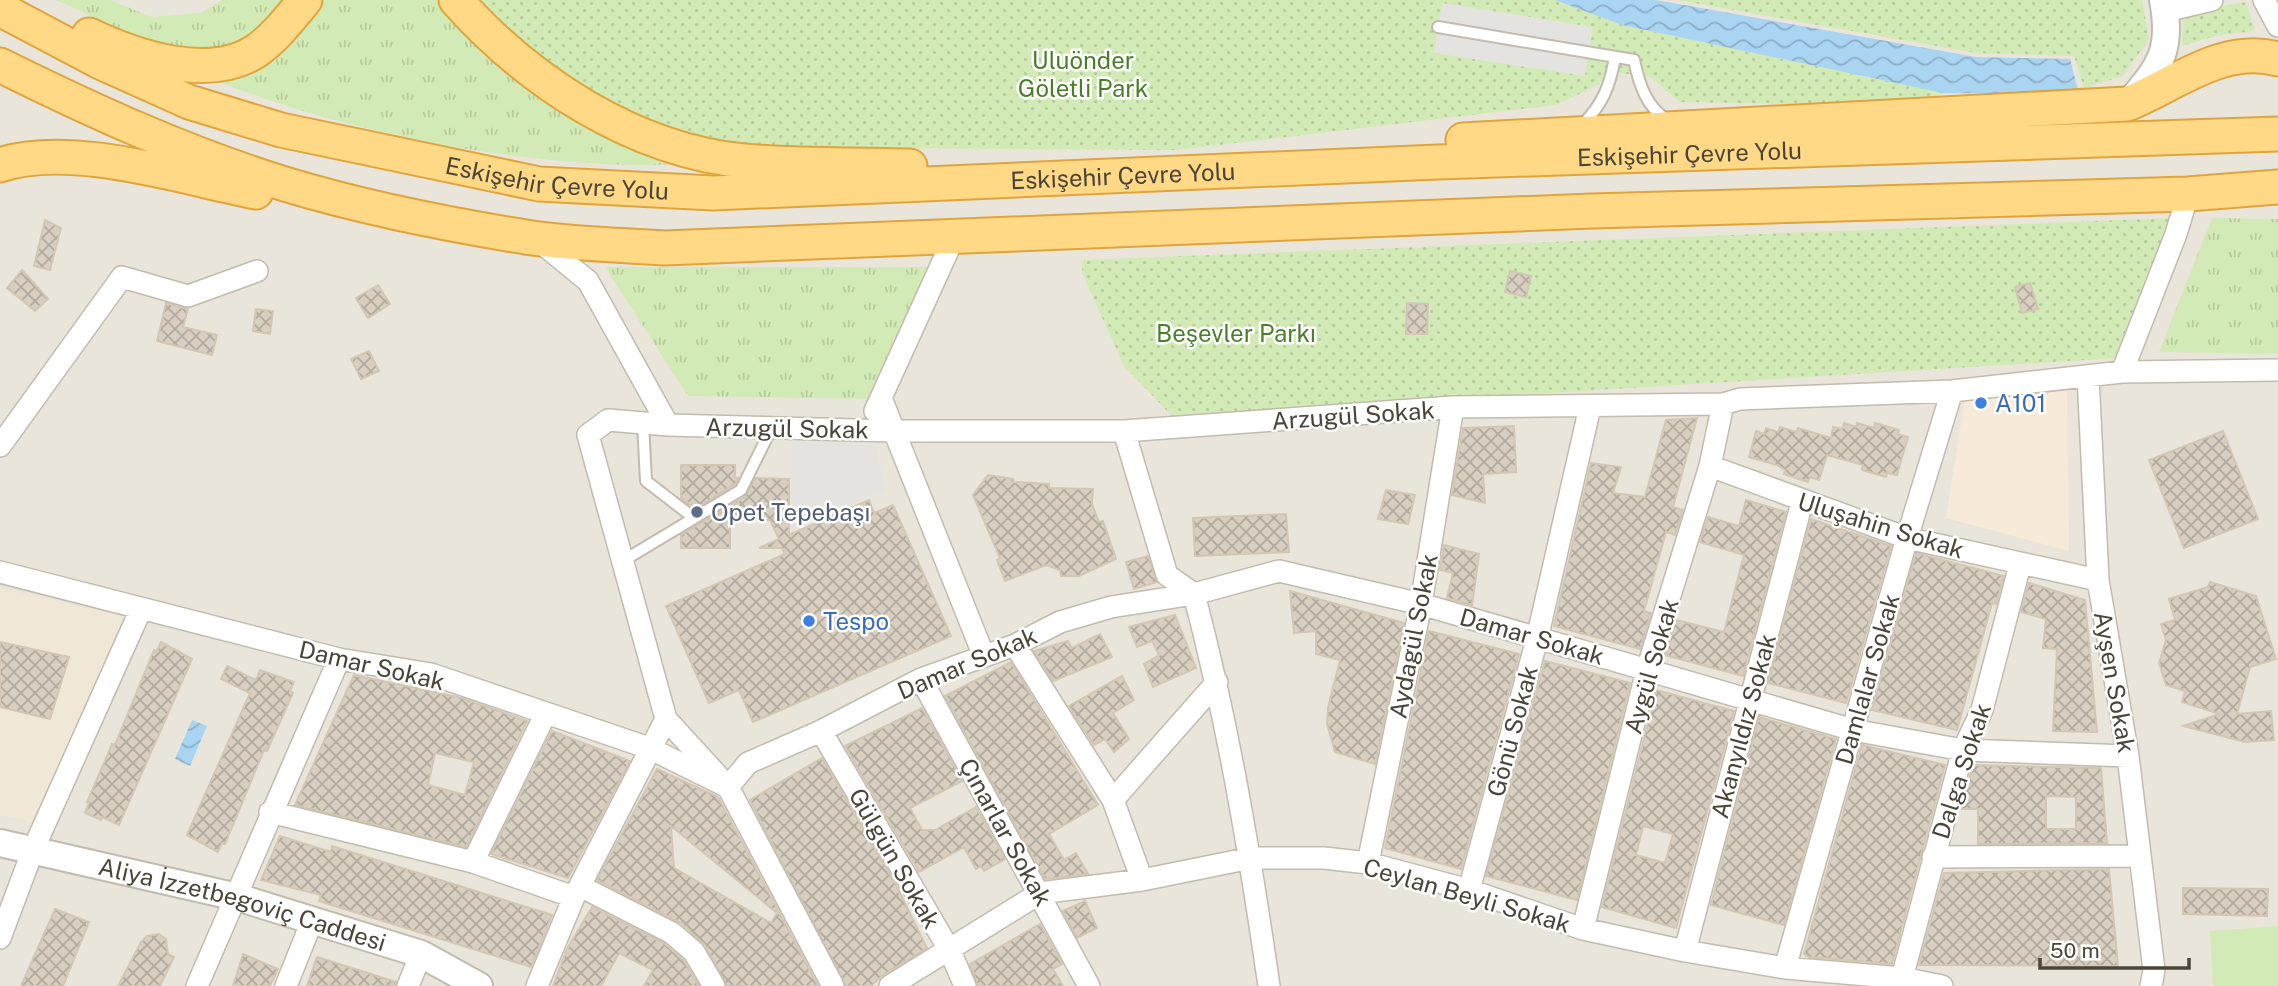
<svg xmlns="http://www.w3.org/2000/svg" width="2278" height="986" font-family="'Public Sans',sans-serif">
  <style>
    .residential { fill: #eae5da }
    .commercial { fill: #f7ead8 }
    .education { fill: #efe8d6 }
    .grass { fill: url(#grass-tufts) }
    .park { fill: url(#park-dots) }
    .pitch { fill: #d2eab5 }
    .parking { fill: #e5e3e0 }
    .water { fill: url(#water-waves) }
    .building { fill: url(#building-cross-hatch); stroke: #d3c7b4; stroke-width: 2; fill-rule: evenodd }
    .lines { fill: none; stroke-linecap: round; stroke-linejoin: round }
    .service-casing { stroke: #c2bbae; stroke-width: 14 }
    .minor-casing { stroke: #c2bbae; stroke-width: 24 }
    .tertiary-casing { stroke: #c2bbae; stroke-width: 30 }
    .trunk-casing { stroke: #e0a43c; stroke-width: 37 }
    .service { stroke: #fff; stroke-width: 10 }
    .minor { stroke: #fff; stroke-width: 21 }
    .tertiary { stroke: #fff; stroke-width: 26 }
    .trunk { stroke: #ffd985; stroke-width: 33 }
    .shop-dot { fill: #3f7fe0; stroke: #fff; stroke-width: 2.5 }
    .service-dot { fill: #5c6f8a; stroke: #fff; stroke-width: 2.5 }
    .labels { text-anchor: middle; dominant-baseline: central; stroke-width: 5; stroke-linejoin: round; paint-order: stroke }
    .park-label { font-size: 24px; fill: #4a7f2a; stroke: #fff }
    .street-label { font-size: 24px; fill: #4b4439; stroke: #fff }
    .shop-label { font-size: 24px; fill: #366cbe; stroke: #fff; text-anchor: start }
    .service-label { font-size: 24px; fill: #4e5e75; stroke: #fff; text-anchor: start }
  </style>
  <defs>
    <pattern id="grass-tufts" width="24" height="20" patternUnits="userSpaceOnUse" patternTransform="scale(1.75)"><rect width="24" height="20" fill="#d2eab5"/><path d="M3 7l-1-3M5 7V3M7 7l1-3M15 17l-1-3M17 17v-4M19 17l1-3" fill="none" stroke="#b6ca9c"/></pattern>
    <pattern id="park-dots" width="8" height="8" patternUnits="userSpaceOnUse" patternTransform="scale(1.75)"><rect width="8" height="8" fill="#d2eab5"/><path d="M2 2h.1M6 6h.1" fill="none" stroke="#b6ca9c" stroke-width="1.8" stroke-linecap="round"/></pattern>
    <pattern id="water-waves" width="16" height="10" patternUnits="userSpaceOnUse" patternTransform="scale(1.75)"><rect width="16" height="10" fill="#a9d4f2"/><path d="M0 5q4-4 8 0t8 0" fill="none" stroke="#8caec5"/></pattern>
    <pattern id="building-cross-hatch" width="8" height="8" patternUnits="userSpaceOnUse" patternTransform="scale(1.75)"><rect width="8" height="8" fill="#d8cfc1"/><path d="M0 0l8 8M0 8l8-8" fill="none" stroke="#b1aa9e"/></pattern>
  </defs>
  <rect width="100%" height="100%" fill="#f6f3ec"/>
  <!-- residential -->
  <path class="residential" d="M0,0H2278V986H0Z"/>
  <!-- commercial -->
  <path class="commercial" d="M2067,386L2069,551L1946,518L1965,397Z"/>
  <!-- education -->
  <path class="education" d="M0,588L129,618L33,822L0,815Z"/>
  <!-- grass -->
  <path class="grass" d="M56,0H110L152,17L201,13L222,0H287C278,10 269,23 258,32C199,79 113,25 56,0Z
    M320,0H442L694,164C543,172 350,135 209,78Z
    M2212,218L2278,219V354L2159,352Z
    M605,267H929L867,399L688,396Z"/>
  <!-- park -->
  <path class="park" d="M475,0H1555L1622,25L1943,93L1914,106L1680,102L1650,77L1607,71L1600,84L1556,105L1177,150L834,148L724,143L648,121L593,97L511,39Z
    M1677,0H2142L2149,39L2123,76L2084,88L2074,56L1976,53Z
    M2246,2L2255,31L2219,35L2182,46L2183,13Z
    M2174,218L2118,358L1172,416L1124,366L1083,275L1081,260Z"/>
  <!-- pitch -->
  <path class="pitch" d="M2278,926V986H2213L2210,931Z"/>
  <!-- parking -->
  <path class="parking" d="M1442,3L1593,27L1585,76L1434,53Z
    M792,441L875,444L886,489L792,530Z"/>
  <!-- water -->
  <path class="water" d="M1555,0H1656L1976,57L2070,59L2079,94L1943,93L1622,25Z
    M192,720L207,726L190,766L175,759Z"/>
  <!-- building -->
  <path class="building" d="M45,220L61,228L50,270L34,266Z
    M22,270L48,299L35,311L7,288Z
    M1510,271L1531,276L1526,297L1505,292Z
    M2030,283L2038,309L2022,313L2015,287Z
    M378,285L390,304L368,318L356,298Z
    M166,303L188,309L183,327L217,335L212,355L157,341Z
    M1407,303L1428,304L1427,334H1406Z
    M256,309L273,311L270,334L253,331Z
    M369,351L379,371L361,379L351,359Z
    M1697,418L1673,507L1683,510L1675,535L1666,532L1644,611L1651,613L1640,649L1554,626L1591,463L1621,467L1613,493L1645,497L1666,420Z
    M1844,423L1856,427L1857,423L1874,428L1875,423L1899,430L1898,434L1908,437L1897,475L1887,473L1886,477L1862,470L1863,465L1827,455L1819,480L1810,477L1808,482L1784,474L1785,470L1777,465L1749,457L1756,431L1764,434L1766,428L1778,432L1780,427L1796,432L1798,428L1831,438L1833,427L1842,429Z
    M1514,426L1516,472L1483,474L1485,503L1452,495L1463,428Z
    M2223,431L2258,519L2184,548L2149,460Z
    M681,465H735V478H738L735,484L695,509L681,498Z
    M988,475L1013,479L1014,482L1049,484V488L1093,489L1092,504L1099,522L1103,521L1116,559L1079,576H1061L1060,570L1046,565L1005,581L997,560L1000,558L973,495Z
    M755,478L789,479V535L869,500L874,513L893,505L951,636L753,722L739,690L709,703L666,606L785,554L782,548H759L779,539L770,520H730V548H681V535L745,497Z
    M1386,490L1415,495L1408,524L1378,519Z
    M1746,500L1786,512L1743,676L1665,655L1676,620L1724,632L1744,555L1700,542L1708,517L1739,526Z
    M1286,514L1289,552L1195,556L1193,518Z
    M1811,519L1891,546L1846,703L1768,683Z
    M1444,545L1479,554L1472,605L1447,598L1453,573L1440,570Z
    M1916,553L2004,576L1996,604L1992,603L1957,730L1872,710Z
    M1148,556L1157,582L1134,589L1126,562Z
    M2210,582L2256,596L2276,659L2250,667L2237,714L2271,711L2274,740L2245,742L2183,726L2220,714L2182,702L2185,691L2166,685L2159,663L2166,640L2161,624L2175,620L2169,599L2208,587Z
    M2029,583L2085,600L2097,732L2053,731L2057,649L2043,648L2046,619L2021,612Z
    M1290,591L1404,623L1375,764L1335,752L1327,724L1328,708L1340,660L1316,654V631L1294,633Z
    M1175,615L1196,668L1153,687L1144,664L1159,655L1152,641L1137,647L1129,627Z
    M1429,631L1519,654L1461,869L1385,848Z
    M1100,634L1112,657L1053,681L1034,651L1068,641L1072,648Z
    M0,642L69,657L50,719L0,707Z
    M161,642L192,659L119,825L102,817L101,820L85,813L89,803L87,802L112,744L115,745L154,650L157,651Z
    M1545,661L1630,683L1577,900L1486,876Z
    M1011,662L1098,805L1049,834L1064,860L1076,853L1088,874L1045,879L945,696Z
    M227,666L256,680L260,670L294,682L290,691L293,693L267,751L264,750L225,844L222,843L218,852L187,835L250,693L221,679Z
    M354,675L462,698L527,721L466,847L295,805ZM435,753L474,762L465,795L428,785Z
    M1122,676L1134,700L1113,713L1129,739L1114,752L1105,739L1094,745L1069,706Z
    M1656,690L1734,711L1676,928L1602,907ZM1643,826L1673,834L1665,863L1636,855Z
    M922,708L962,781L910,808L922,830H935L976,807L1005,859L984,871L981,866L976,869L964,847L919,872L845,746Z
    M1759,717L1836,739L1784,925L1711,905Z
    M552,731L630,761L568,878L491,854Z
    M1862,745L1945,765L1892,964L1809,957L1804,954Z
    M822,758L896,885L927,948L883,975L871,986H846L750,800Z
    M1973,765L2101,768L2107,843L1978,844V809H1961ZM2046,796L2076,797V829H2046Z
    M657,769L718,797L818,986H727L705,945L681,923L597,880ZM671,826L777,913L771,923L674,868Z
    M280,836L331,852L332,846L552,915L531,967L319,901L321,895L261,880Z
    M2109,869L2118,966L1919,965L1944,873Z
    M2183,888L2268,889L2267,916L2183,914Z
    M1085,901L1097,928L1077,938L1063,911Z
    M592,907L665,944L684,961L699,986H644L653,970L619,953L601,986H553L567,949Z
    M55,909L89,922L68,974L63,986H21Z
    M1040,924L1062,964L1053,969L1063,986H978L970,964Z
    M159,934L166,939L168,954L174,957L160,986H118L141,942L147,936Z
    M243,954L278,969L270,986H233Z
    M317,957L396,982L395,986H307Z"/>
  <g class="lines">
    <!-- service casing -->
    <g class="service-casing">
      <path id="service" d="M1438,27L1634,60C1639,83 1646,108 1668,120
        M1582,125C1603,104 1610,86 1615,57
        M643,423L646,481L694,518
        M621,562L741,490L772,427"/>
    </g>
    <!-- minor casing -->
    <g class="minor-casing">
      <path id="minor" d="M2264,0L2278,26
        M2165,11L2212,0
        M539,241L588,281L668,425
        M2122,372L2176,234L2188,194
        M2088,376L2098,580L2128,756L2154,970L2151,986
        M881,398L983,654
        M875,411L955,235
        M1124,431L1167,575L1194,594
        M0,446L122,277L188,296L257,271
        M1710,466L1907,538L2098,580
        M0,572L339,659L431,674L649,748L728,787L748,763L821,731L921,679L1015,645L1060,622L1111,607L1194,594L1279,571L1421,604L1853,730L1963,750L2128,756
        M1194,594C1228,723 1250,854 1269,986
        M1015,645L1113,800L1142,880
        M921,679L1089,986
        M821,731L950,951L965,986
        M1113,800L1217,682
        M270,812L473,862L574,897
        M1933,857L2140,856
        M473,862L545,715
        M1368,863L1421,604L1453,407
        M580,886L672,933L694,952L714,986
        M1469,890L1537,639L1590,407
        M1583,929L1647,670L1710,466L1723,404
        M0,938L33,850L141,609
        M1685,951L1802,502
        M1785,968L1907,538L1952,391
        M1902,978L1963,750L1982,710L2020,565
        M197,986L339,659
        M286,986L312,921
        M408,986L421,954
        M537,986L574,897L666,719
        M833,986L728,787L666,719L588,435L608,420L668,425L893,431H1124L1453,407L1723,404L1740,399L1952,391L2122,372L2278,370
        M890,986L1040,893L1142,880L1251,858H1324L1368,863L1469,890L1583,929L1685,951L1785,968L1902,978L1942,986"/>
    </g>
    <!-- tertiary casing -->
    <g class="tertiary-casing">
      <g id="tertiary">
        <path d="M2130,101C2162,66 2172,47 2163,0"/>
        <path id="s1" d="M0,843L237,897L421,954L479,986"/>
      </g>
    </g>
    <!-- trunk casing -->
    <g class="trunk-casing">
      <g id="trunk">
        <path d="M456,0C529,82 633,150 744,161C799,166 855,164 910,166"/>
        <path id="s2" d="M0,9L100,62L189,102L281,130L539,184L713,193L1438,162L2278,134"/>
        <path d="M89,35C135,57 209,82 256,51C275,38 290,18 305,0"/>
        <path d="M0,65C93,111 189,155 288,185C368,209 450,225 532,238C575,244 620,245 664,248L1592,211L2188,194L2278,187"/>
        <path d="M1463,140L2127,104C2175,85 2222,44 2278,59"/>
        <path d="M0,165C70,141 184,178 256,192"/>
      </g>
    </g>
    <!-- service -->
    <use href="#service" class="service"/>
    <!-- minor -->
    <use href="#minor" class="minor"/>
    <!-- tertiary -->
    <use href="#tertiary" class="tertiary"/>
    <!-- trunk -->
    <use href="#trunk" class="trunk"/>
  </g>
  <!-- markers -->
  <g class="shop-dot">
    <circle cx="1981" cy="403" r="7"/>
    <circle cx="809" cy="621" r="7"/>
  </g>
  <circle class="service-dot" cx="697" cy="512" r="7"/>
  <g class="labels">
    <!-- park labels -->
    <g class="park-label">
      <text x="1083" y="60">Uluönder<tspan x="1083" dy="28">Göletli Park</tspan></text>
      <text x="1236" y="333">Beşevler Parkı</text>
    </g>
    <!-- street labels -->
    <g class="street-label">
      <text stroke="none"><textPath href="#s2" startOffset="1722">Eskişehir Çevre Yolu</textPath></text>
      <text stroke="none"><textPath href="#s2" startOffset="588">Eskişehir Çevre Yolu</textPath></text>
      <text stroke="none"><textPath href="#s2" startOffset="1155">Eskişehir Çevre Yolu</textPath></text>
      <text transform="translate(1353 415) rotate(-4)">Arzugül Sokak</text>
      <text transform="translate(787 428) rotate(1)">Arzugül Sokak</text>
      <text transform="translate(1881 525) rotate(17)">Uluşahin Sokak</text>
      <text transform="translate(1413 636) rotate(-79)">Aydagül Sokak</text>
      <text transform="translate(1532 636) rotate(16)">Damar Sokak</text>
      <text transform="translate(967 663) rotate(-23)">Damar Sokak</text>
      <text transform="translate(372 665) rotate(13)">Damar Sokak</text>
      <text transform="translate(1651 666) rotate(-74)">Aygül Sokak</text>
      <text transform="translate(1867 679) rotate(-74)">Damlalar Sokak</text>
      <text transform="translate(2115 682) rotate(80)">Ayşen Sokak</text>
      <text transform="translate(1743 726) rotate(-75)">Akanyıldız Sokak</text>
      <text transform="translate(1512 731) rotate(-75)">Gönü Sokak</text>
      <text transform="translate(1961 771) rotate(-72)">Dalga Sokak</text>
      <text transform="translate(1006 832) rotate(61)">Çınarlar Sokak</text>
      <text transform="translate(895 858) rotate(60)">Gülgün Sokak</text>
      <text transform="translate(1467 895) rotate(16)">Ceylan Beyli Sokak</text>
      <text stroke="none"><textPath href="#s1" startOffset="250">Aliya İzzetbegoviç Caddesi</textPath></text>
    </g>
    <!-- shop labels -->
    <g class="shop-label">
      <text x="1995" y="403">A101</text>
      <text x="823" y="621">Tespo</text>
    </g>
    <!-- service labels -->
    <g class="service-label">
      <text x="711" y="512">Opet Tepebaşı</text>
    </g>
  </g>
  <!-- scale -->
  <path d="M2040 958v10h149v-10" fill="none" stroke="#4b4439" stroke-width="3.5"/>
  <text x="2050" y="958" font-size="21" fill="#4b4439" stroke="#ffffff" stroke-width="5" paint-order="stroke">50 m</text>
</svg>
